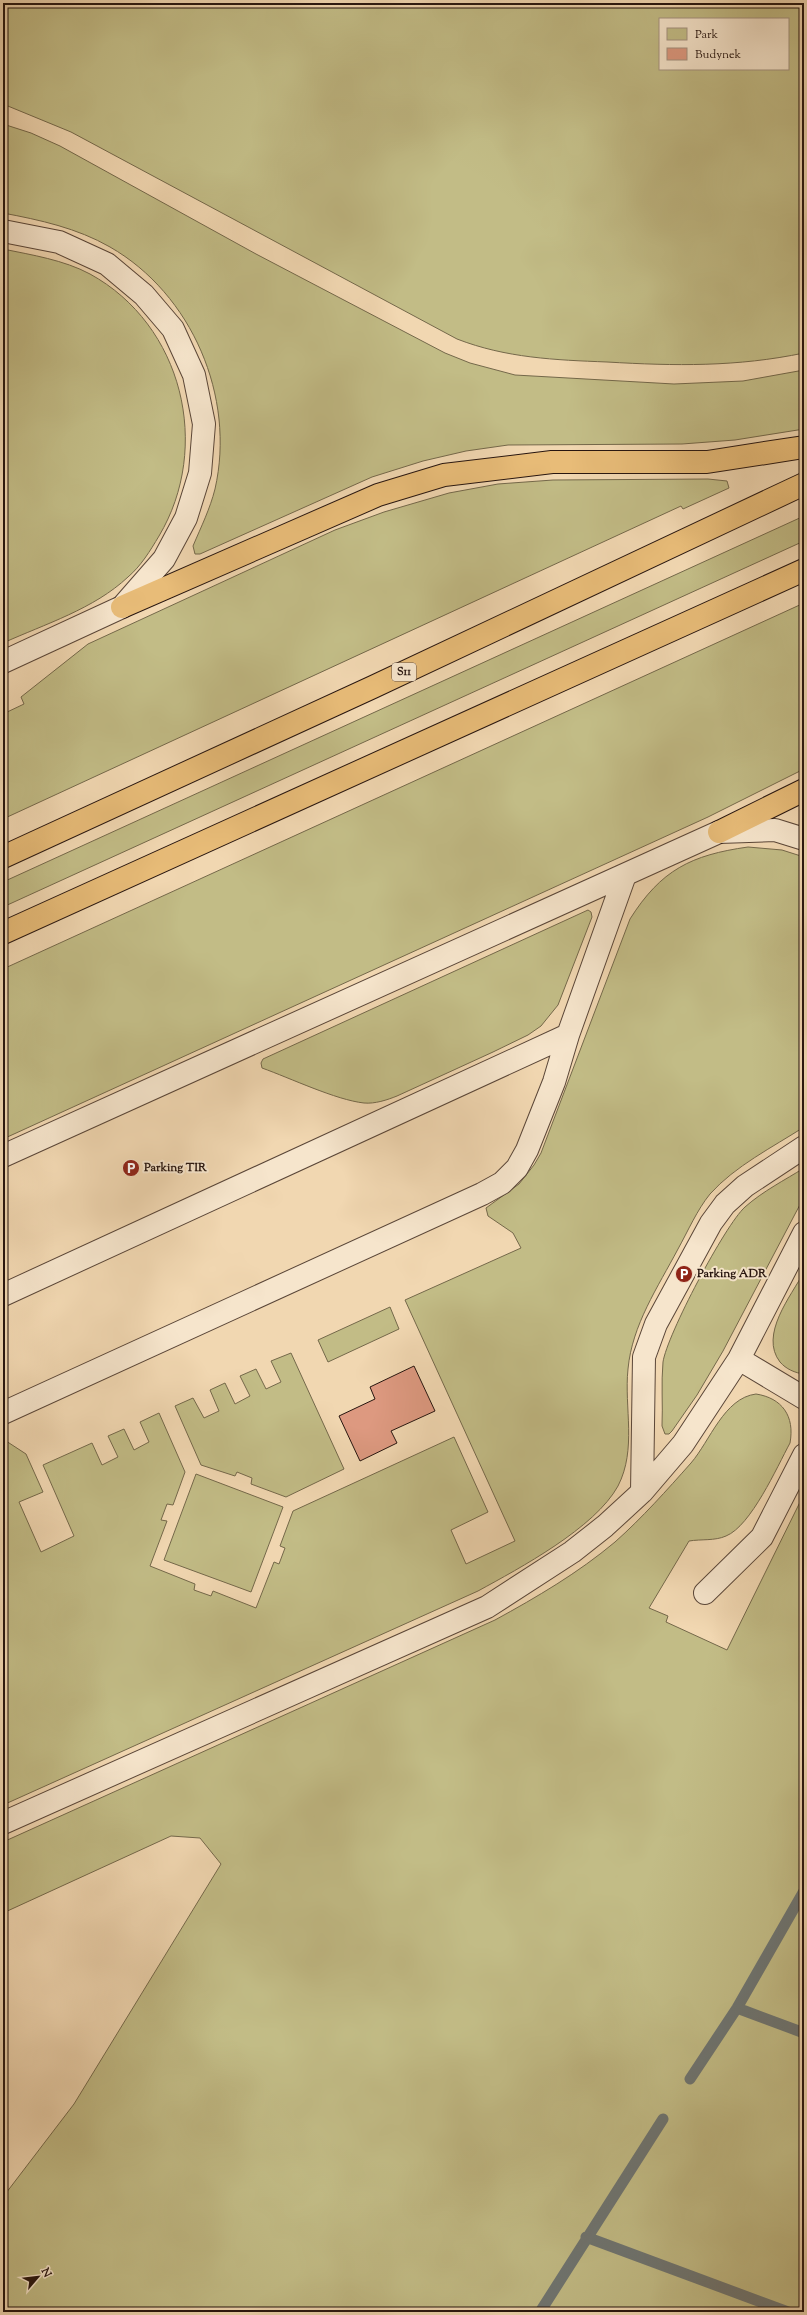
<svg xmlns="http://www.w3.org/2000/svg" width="807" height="2315" font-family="'Sorts Mill Goudy',serif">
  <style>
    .green { fill: #c2bc86; stroke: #74684a; fill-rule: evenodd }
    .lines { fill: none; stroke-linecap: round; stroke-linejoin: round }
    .stream { stroke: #6f7673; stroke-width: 11 }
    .building { fill: #dd9980; stroke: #27150f }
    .lane-casing { stroke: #5a4638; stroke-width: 24 }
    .highway-casing { stroke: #27150f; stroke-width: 24 }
    .lane { stroke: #f6e5cc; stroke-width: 22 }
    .highway { stroke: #e8bc78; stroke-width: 22 }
    .labels { text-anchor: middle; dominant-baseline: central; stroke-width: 4; stroke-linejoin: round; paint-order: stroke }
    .shield { fill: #f6e5cc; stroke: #655348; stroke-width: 1 }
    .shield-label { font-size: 11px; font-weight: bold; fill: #27150f }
    .poi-label { font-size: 12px; font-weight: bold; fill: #27150f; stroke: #f6e5cc; text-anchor: start }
  </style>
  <rect width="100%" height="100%" fill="#f1d7b1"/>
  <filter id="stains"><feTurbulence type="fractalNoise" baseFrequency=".005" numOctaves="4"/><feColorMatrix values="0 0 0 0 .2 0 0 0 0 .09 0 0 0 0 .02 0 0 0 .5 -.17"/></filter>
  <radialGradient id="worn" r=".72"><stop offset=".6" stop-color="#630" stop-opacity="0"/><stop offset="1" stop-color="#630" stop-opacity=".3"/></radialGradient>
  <!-- green -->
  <path class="green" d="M3,3H804V353C737,367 675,366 607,362C555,360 506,358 457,339L71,132L3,104ZM660,19H788V69H660Z
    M3,124L31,133L60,146L256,254L445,353L470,363L515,375L674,384L743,381L804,370V429L735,440L682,444L508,445L466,451L423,461L372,477L200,554H195L193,546C201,527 210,509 215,489C236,397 192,294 110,247C77,228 40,220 3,213Z
    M3,249C32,255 64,260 90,274C183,325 212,447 159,536C150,551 141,566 128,577C94,609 45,624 3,643Z
    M708,479L727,481L729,488L683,509L681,506L3,819V714L24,704L21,697L88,644L335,530L384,512L449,493L498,484L553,480Z
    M804,516V541L3,907V882Z
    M804,603V769L708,817L3,1139V969Z
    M748,847L782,850L804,857V1127C773,1147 735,1166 710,1194C697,1210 688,1231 678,1249C658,1287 632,1325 628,1369C624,1408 637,1449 618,1486C595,1528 520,1568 478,1591L3,1805V1439L26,1454L43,1492L19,1502L41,1552L74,1536L43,1465L92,1443L102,1465L118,1457L108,1436L124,1429L134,1450L149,1442L140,1422L159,1413L185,1472L173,1505L167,1504L161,1520L167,1521L150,1566L195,1584L194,1590L211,1596L213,1591L256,1608L274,1562L279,1564L285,1548L280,1546L293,1511L454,1437L488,1512L451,1530L466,1564L515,1541L405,1300L521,1248L513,1233L488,1216L486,1208L519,1184L534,1165L541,1153L630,919C661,870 691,855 748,847Z
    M588,910L591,912L592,917L558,1005L541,1026L528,1035L493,1052L397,1096C387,1100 375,1104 364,1103C336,1100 290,1078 262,1068L261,1063L263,1059Z
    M804,1168V1197L723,1351L697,1395L672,1431L669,1434H665L662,1426C663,1405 661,1383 663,1362C667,1335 725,1225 745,1207C763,1191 785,1180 804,1168Z
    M804,1272V1374C795,1373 786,1369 780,1362C759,1335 791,1296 804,1272Z
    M390,1307L399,1329L328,1362L318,1340Z
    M291,1353L344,1469L286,1497L251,1484L252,1478L237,1472L235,1476L201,1465L175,1406L193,1398L204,1418L219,1411L210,1390L225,1383L235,1404L250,1396L240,1376L256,1369L266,1389L281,1382L271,1361Z
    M756,1394C782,1398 795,1416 790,1443C777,1467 751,1526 726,1536C715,1541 701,1539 689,1541L649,1608L668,1616L666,1622L727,1650L804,1494V2312H3V2197L74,2104L221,1864L200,1838L171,1836L3,1913V1842L495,1620C537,1597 578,1573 615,1542C642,1518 667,1490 691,1463C710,1441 724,1398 756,1394Z
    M196,1474L283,1507L251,1592L164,1560Z"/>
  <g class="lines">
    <!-- stream -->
    <path class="stream" d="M737,2008L804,2033
      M690,2079L737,2008L804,1891
      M586,2237L788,2312
      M540,2312L663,2119"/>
  </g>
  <!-- building -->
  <path class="building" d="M414,1366L435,1411L391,1431L397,1443L360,1461L339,1416L375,1399L370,1387Z"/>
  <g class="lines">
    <!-- lane casing -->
    <g class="lane-casing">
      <path id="lane" d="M3,231L59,242L107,264L144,295L173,329L194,375L204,424L200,473L186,518L164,559L122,607L3,662
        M3,1156L719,832L775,830L804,839
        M3,1295L568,1035L625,875
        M739,1359L804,1398
        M3,1413L482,1194L502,1183L517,1168L527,1150L554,1082L568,1035
        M642,1492L644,1357L656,1324L711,1223L725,1204L745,1186L804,1147
        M705,1593L762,1537L804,1455
        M3,1823L487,1607L572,1552L605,1526L642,1492L683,1444L739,1359L804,1233"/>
    </g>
    <!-- highway casing -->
    <g class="highway-casing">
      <path id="highway" d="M122,607L378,495L444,475L552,462H707L804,447
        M719,832L804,790
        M3,857L373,687L804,484
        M3,933L804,570"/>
    </g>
    <!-- lane -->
    <use href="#lane" class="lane"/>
    <!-- highway -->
    <use href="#highway" class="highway"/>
  </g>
  <!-- icons -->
  <defs>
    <g id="parking-disc" transform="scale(0.9)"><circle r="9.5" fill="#8f2418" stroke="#f6e5cc"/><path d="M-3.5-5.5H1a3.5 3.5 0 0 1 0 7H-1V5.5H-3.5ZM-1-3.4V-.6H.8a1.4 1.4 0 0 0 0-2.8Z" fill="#fff"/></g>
  </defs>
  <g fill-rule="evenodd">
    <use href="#parking-disc" x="131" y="1168"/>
    <use href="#parking-disc" x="684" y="1274"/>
  </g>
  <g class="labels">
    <!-- shield labels -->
    <rect class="shield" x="392" y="663" width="24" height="18" rx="3"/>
    <g class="shield-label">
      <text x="404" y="672">S11</text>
    </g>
    <!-- poi labels -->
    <g class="poi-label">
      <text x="144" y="1168">Parking TIR</text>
      <text x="697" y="1274">Parking ADR</text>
    </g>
  </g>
  <!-- margin -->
  <rect width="807" height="2315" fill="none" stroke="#f1d7b1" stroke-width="16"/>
  <rect x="4" y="4" width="799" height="2307" fill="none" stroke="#27150f" stroke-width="2"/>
  <rect x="8" y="8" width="791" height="2299" fill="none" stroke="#27150f"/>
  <!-- legend -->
  <rect x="659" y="18" width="130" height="52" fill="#f6e5cc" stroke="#a39280"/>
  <rect x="667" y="28" width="20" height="12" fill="#c2bc86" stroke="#a39280"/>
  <text x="695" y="38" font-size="12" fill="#27150f">Park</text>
  <rect x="667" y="48" width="20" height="12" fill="#dd9980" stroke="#a39280"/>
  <text x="695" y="58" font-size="12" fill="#27150f">Budynek</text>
  <!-- north arrow -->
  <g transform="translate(38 2277) rotate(62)" stroke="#f6e5cc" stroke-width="3" paint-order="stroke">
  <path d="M0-3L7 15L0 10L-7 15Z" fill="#27150f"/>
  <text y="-6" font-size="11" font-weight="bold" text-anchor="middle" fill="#27150f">N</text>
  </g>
  <rect width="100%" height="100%" filter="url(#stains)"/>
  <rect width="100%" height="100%" fill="url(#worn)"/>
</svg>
